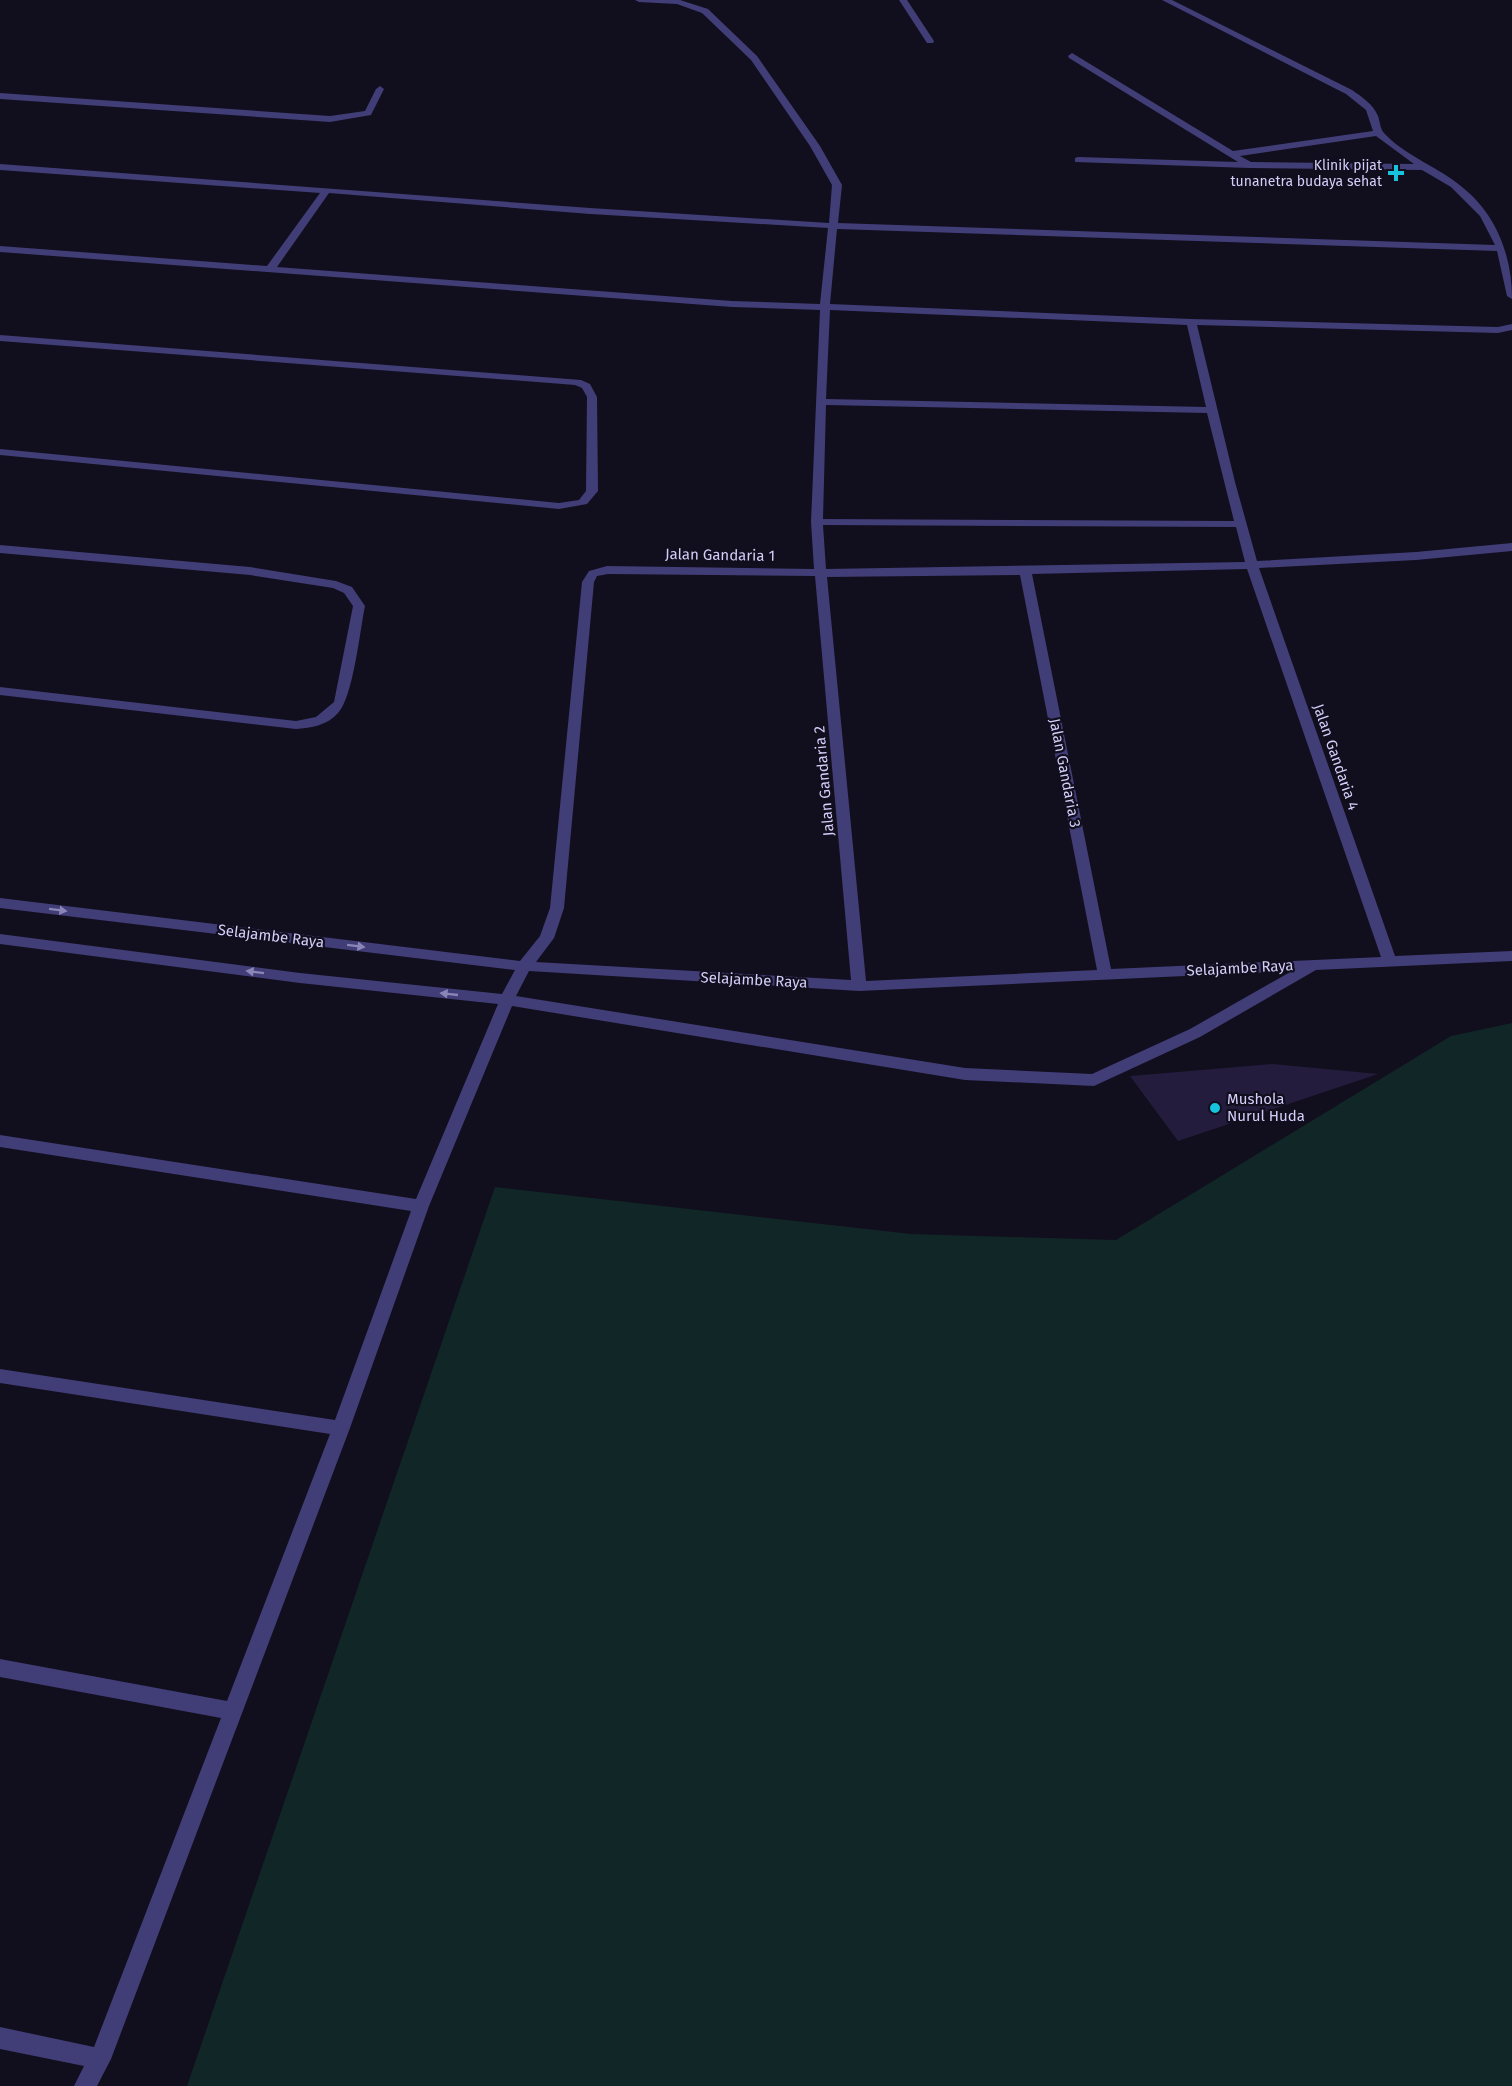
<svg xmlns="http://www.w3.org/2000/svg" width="1512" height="2086" font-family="'Fira Sans',sans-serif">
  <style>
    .green { fill: #112626 }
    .building { fill: #231c3c }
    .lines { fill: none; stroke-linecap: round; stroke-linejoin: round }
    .street { fill: #413d77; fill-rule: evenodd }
    .oneway { fill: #8a86b8 }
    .poi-dot { fill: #16c4de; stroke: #110e1d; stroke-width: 2 }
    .labels { text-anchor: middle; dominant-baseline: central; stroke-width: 4.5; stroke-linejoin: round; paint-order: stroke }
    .far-poi-label { font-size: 14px; fill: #d4cefa; stroke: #110e1d; text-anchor: end }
    .street-label { font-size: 15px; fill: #d4cefa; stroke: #110e1d }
    .poi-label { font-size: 15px; fill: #d4cefa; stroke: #110e1d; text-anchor: start }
  </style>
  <rect width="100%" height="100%" fill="#110e1d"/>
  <!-- green -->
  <path class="green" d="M1512,1023V2086H187L495,1187L911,1234L1116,1240L1451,1036Z"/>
  <!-- building -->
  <path class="building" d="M1273,1064L1378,1074L1178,1141L1130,1076Z"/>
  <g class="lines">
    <!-- street -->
    <path class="street" d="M635,0H680L708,9L757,56L820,146L842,185L838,223L1495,245L1480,216L1451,187L1422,170L1249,168L1075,162V158L1078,157L1238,162L1069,58L1068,56L1072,53L1233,151L1373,131L1366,110L1346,94L1162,0H1172L1352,90C1362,97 1373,104 1378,116C1380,121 1380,129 1384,133C1403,154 1435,166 1457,183C1495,211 1512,253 1512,299L1507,296L1497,251L837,229L830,304L1191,319L1498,327L1512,324V330L1498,333L1197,325L1235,482L1257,561L1416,552L1512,543V551L1416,560L1259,568L1395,956L1512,951V961L1316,970L1200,1037L1094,1086L965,1080L512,1006L429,1206L350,1428L111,2059L97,2086H74L84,2066L0,2049V2027L94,2047L221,1718L0,1677V1659L227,1701L330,1434L0,1383V1369L335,1420L411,1211L0,1147V1135L416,1199L498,1004L300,983L0,944V934L300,973L502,994L515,970L0,908V898L520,961L540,936L550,908L582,582L589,571L607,566L814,569L811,522L820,310L732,307L0,252V246L267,266L320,193L0,170V164L590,208L829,223L832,185L810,146L751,60L702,13L677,4L639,2ZM1376,136L1414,164L1251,162L1240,156ZM329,193L590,214L828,228L820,304L732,301L277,267ZM830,310L1187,325L1206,407L826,399ZM826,405L1207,413L1234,521L823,519ZM823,525L1236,527L1245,562L826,569ZM1247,569L1381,957L1111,969L1032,574ZM608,574L815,576L851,980L536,962L554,938L564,908L594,582L597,576ZM1020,575L1097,970L866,981L827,577ZM529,971L859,991L1292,971L1190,1029L1092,1074L965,1068L516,996Z
      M899,0H907L934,41L933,43H927Z
      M380,86L384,89L371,115L330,122L0,99V93L330,116L365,111L376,89Z
      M0,335L581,380L590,384L597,397L598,491L587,504L559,509L0,455V449L559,503L579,500L586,491L587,397L582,388L575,385L0,341Z
      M0,545L250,567L336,581L352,587L365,606C360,630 353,698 338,713C328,725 311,728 296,729L0,695V687L296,721L316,717L334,702L353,606L344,593L333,588L250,575L0,553Z"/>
  </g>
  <!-- one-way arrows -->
  <defs><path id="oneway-solid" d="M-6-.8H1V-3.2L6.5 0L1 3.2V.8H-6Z" transform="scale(1.5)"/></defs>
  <g class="oneway">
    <use href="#oneway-solid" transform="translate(58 910) rotate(7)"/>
    <use href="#oneway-solid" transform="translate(356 946) rotate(7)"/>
    <use href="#oneway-solid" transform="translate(255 972) rotate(-173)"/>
    <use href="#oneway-solid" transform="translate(449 994) rotate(-174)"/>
  </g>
  <!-- markers -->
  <g class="poi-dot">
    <path d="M1393 164h6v6h6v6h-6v6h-6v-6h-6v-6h6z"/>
    <circle cx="1215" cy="1108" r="6"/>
  </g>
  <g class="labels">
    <!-- far-poi labels -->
    <g class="far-poi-label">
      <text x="1382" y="165">Klinik pijat<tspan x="1382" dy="16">tunanetra budaya sehat</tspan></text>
    </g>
    <!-- street labels -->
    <g class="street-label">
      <text transform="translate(720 555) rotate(1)">Jalan Gandaria 1</text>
      <text transform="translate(1336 757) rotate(71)">Jalan Gandaria 4</text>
      <text transform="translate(1065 773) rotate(79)">Jalan Gandaria 3</text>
      <text transform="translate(824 781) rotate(-95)">Jalan Gandaria 2</text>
      <text transform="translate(271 936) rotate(7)">Selajambe Raya</text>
      <text transform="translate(1240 968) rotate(-3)">Selajambe Raya</text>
      <text transform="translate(754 980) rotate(3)">Selajambe Raya</text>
    </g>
    <!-- poi labels -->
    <g class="poi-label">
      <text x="1227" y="1099">Mushola<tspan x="1227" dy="17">Nurul Huda</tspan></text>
    </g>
  </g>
</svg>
